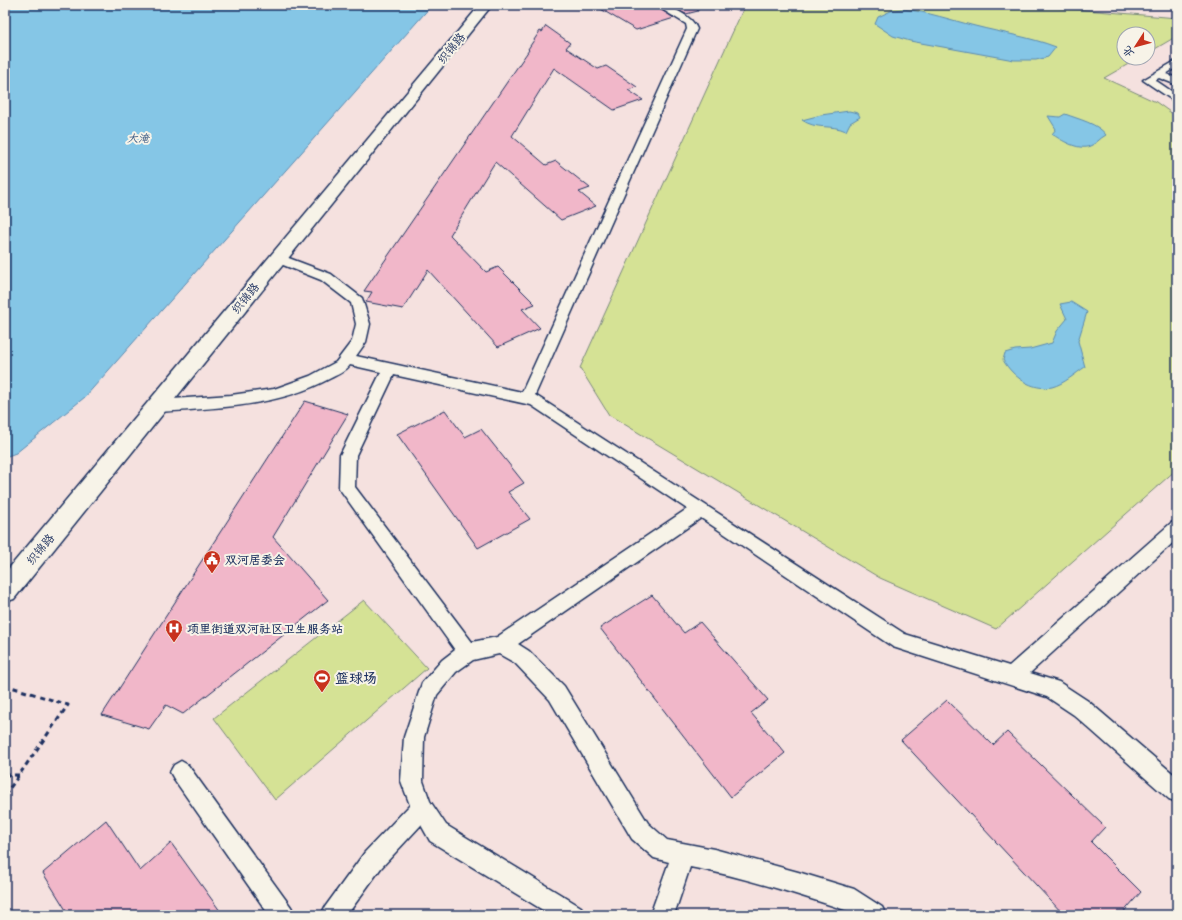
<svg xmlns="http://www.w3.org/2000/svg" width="1182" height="920" font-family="Delius,'LXGW WenKai TC',sans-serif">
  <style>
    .green { fill: #d5e295; stroke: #78887a }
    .water { fill: #85c6e6; stroke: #5b8ab0 }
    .building { fill: #f1b7c9; stroke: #1b2f5e }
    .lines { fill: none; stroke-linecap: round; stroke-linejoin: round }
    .service-casing { stroke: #1b2f5e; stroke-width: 3 }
    .tertiary-casing { stroke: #1b2f5e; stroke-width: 3 }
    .path { stroke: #1b2f5e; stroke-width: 3; stroke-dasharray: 5 4; stroke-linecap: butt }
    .service { fill: #f7f3e8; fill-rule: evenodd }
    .tertiary { fill: #f7f3e8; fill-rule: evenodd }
    .labels { text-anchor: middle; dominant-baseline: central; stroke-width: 4; stroke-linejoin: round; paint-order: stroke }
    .far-water-label { font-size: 11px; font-style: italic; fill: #365580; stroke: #f7f3e8 }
    .street-label { font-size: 12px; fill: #1b2f5e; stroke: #f7f3e8 }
    .poi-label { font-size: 12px; font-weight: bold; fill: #1b2f5e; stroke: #f7f3e8; text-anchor: start }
    .near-poi-label { font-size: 14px; font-weight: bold; fill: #1b2f5e; stroke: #f7f3e8; text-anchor: start }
  </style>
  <rect width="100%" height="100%" fill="#f5e1df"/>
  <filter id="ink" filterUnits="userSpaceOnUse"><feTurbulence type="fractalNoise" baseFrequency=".025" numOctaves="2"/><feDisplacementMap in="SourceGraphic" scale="8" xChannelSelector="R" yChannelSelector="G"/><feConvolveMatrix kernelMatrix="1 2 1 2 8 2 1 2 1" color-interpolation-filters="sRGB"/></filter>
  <g filter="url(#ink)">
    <!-- green -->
    <path class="green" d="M745,5H1029L1177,18V36L1148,53V34H1124V58H1139L1104,78L1156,102L1177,117V469L996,629L880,578L609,415L580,368Z
      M364,600L427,668L275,800L214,718Z"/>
    <!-- water -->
    <path class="water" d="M5,5H432L85,397L16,453L5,457Z
      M903,9C928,12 951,20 975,26C1002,33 1030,37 1056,47L1048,57L1036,60H1014L910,41L893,36L875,24L878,17L893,10Z
      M849,111L858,113L860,117L850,123L846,131C831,124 816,130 802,120L821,115Z
      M1065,114C1078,119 1099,124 1106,135C1100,138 1096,144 1090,146C1078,151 1061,140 1052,134L1056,129L1048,116L1060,117Z
      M1071,302L1087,312L1078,341L1085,367C1076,373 1064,384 1052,387C1032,391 1013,377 1003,360L1005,353L1015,350L1030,349L1052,343L1057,331L1067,319L1060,304Z"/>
    <!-- building -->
    <path class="building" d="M594,5H654L674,18L636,30Z
      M666,5H697L698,11L686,14Z
      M546,26L570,43L566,48L598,69L606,66L637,87L628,90L643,100L614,110L554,68L512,136L546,165L556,161L590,188L579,192L596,206L561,220L495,162L450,235L486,272L498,267L535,304L522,309L540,328L498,347L428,270L403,309L366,302L372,292L364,291L529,50L528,49L540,31L542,32Z
      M305,401L348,414L273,537L328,600L183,714L166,705L149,729L102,715Z
      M445,410L465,437L481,429L524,483L508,492L530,519L478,548L397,434Z
      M652,595L684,633L700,622L768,700L751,713L785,753L731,797L600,628Z
      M947,700L993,745L1007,732L1105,827L1091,842L1141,892L1121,915H1064L901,740Z
      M106,820L140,871L171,843L223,915H69L43,873Z"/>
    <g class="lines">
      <!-- service casing -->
      <g class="service-casing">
        <path id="service" d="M655,5C669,5 692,15 697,29L535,395L905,634L1009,666L1171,523L1177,521V539L1030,673L1059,682L1088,701L1177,777V802L1169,799L1074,715L1047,697L893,647L701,518L518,644L529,651L564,686L648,823L667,840L714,849L798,872L854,889L882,907L886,915H854L848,911C796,894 744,877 690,867L674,915H650L669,862L654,858L632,839L550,700L515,663L499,654L473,660L456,672L437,695L424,737L423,781L430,801L446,825L581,907L585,915H551L430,841L421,825L381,868L347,915H321L325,907L365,852L410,805L401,781L404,737L422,683L442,660L455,650L339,488L340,455L381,372L350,365C345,372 337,375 329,379C277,407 216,408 158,412L153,410L150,406L153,402L158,400L231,395L274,389L310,376L336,362L352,341L356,324L351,303L321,280L273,261L272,258L273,255L278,254L331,274L362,298L370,324L366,342L356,356L522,392L687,29L686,24ZM394,375L531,405L687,509L497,637L472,642L355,487L356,455Z
          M1177,60V67L1166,74L1177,78V85L1159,78L1155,80L1177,95V103L1143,80Z
          M181,761L188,765L291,907L295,915H269L174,779L170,772L174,765Z"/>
      </g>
      <!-- tertiary casing -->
      <g class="tertiary-casing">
        <path id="tertiary" d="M480,5H492L14,599L5,602V573Z"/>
      </g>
      <!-- path -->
      <path class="path" d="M5,685L68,705L5,795
        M5,775H19"/>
      <!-- service -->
      <use href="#service" class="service"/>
      <!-- tertiary -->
      <use href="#tertiary" class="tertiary"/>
    </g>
  </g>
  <!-- icons -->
  <defs>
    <g id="civic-pin" transform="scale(0.9)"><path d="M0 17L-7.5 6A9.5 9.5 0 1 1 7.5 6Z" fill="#c8321e" stroke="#f7f3e8"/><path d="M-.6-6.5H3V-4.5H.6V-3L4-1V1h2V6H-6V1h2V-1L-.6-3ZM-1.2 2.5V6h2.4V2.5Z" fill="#fff"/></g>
    <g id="hospital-pin" transform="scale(0.9)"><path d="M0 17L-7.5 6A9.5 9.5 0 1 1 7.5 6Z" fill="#c8321e" stroke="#f7f3e8"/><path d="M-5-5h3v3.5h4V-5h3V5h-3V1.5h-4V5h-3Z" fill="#fff"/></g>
    <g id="stadium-pin" transform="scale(0.9)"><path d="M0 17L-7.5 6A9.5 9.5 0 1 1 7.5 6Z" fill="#c8321e" stroke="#f7f3e8"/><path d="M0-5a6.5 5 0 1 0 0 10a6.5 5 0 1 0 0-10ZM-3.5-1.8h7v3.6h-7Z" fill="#fff"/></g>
  </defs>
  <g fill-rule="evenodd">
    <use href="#civic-pin" x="212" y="559"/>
    <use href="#hospital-pin" x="174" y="628"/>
    <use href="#stadium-pin" x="322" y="678"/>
  </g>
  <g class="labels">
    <!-- far-water labels -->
    <g class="far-water-label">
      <text x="138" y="138">大淹</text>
    </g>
    <!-- street labels -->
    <g class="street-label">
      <text transform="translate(451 48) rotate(-51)">织锦路</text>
      <text transform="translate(245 298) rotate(-51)">织锦路</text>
      <text transform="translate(40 549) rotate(-50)">织锦路</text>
    </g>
    <!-- poi labels -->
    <g class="poi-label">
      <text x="225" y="559">双河居委会</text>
      <text x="187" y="628">项里街道双河社区卫生服务站</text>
    </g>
    <!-- near-poi labels -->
    <g class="near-poi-label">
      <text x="335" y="678">篮球场</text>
    </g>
  </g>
  <!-- margin -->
  <rect width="1182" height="920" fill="none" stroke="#f7f3e8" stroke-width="20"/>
  <rect x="10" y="10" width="1162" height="900" fill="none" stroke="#1b2f5e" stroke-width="1.5" filter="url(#ink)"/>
  <!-- north arrow -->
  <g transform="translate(1136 46) rotate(234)"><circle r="19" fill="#f7f3e8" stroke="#9fa5b1"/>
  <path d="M0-3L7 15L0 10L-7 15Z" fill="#c8321e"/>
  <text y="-6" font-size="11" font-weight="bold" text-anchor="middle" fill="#1b2f5e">北</text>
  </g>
</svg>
